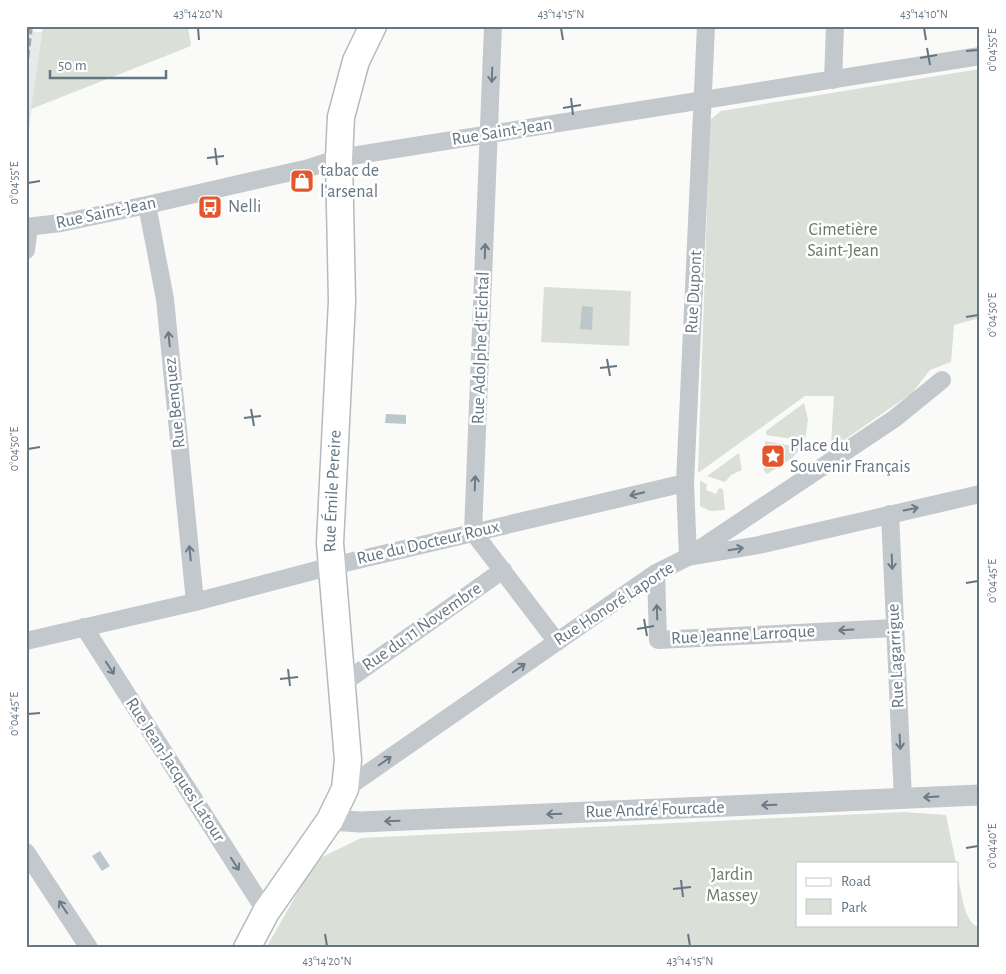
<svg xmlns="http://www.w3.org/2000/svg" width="1006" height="974" font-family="'Alegreya Sans',sans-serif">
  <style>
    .built { fill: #e8e9e9 }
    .green { fill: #dadfd7 }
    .water { fill: #bbc7cb }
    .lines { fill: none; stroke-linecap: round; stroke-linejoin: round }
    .primary-casing { stroke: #b5babe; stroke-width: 29 }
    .minor { stroke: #c3c8cc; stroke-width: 18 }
    .tertiary { stroke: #c3c8cc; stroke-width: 21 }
    .primary { stroke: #fff; stroke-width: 26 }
    .rail { stroke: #a2aab0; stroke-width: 4; stroke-dasharray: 8 4; stroke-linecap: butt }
    .oneway { stroke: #6a7a87 }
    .ticks { fill: none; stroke: #657683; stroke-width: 2 }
    .labels { text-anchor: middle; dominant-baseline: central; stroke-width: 5; stroke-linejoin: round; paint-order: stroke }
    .street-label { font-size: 18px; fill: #657683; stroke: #fff }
    .poi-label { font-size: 18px; fill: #657683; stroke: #fff; text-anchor: start }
    .park-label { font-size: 18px; fill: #687a64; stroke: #fff }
    .neatline { fill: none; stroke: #657683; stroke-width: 2 }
    .ticks-label { font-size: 12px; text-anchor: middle; fill: #657683 }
  </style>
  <rect width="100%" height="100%" fill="#fafaf8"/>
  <!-- built -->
  <path class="built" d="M26,31L42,32L26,151Z"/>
  <!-- green -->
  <path class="green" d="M43,26H188L191,46L31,109Z
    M980,69V318L954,325L951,362L930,370L912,393L837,445H831L834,396H805L698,473L710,120L721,111Z
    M544,287L631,291L629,346L541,342Z
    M804,403L808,419L805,441L766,435V431Z
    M765,441L802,448L792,458L767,474L764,471Z
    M739,453L742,470L731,475L725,482L707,476Z
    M700,481L707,484L706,490L716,494L719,488L723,489L725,510L710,511L700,506Z
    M904,812L946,815L956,863H797V925H957V869C960,883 963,926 980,927V948H266L316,860L361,838Z"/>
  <!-- water -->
  <path class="water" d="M582,306L593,307L592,330L580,329Z
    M386,414L406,415V424L385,423Z
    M100,851L110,866L102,871L92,856Z"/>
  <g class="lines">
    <!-- primary casing -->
    <g class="primary-casing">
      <g id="primary">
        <path id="s1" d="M247,948L266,912L330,820L345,789L348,760L330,543L342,301L339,158L341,117L356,61L373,26"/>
      </g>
    </g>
    <!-- minor -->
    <path class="minor" d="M493,26L473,532L557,642
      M833,80L835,26
      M147,205L165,299L195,602
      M26,227L61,223L147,205L309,168L339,158L980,56
      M26,250L29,227
      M890,514L903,799
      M692,554L894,419L942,380
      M688,557L685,483L706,26
      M656,573L658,640L895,628
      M84,627L266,912
      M26,641L195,602L332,566L685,483
      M342,684L503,570
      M345,789L656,573L688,557L759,545L980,494
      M26,852L89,948"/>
    <!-- tertiary -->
    <path class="tertiary" d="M330,820L360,822L980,795"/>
    <!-- primary -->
    <use href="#primary" class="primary"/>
    <!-- rail -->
    <path class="rail" d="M26,70L31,26"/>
  </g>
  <!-- one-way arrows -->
  <defs><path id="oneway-shaft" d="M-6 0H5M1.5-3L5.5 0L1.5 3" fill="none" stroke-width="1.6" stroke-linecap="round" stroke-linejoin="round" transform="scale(1.25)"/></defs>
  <g class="oneway">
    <use href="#oneway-shaft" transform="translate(492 75) rotate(92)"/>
    <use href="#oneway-shaft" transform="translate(485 251) rotate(-88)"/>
    <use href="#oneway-shaft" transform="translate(169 339) rotate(-96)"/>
    <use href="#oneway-shaft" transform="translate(475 483) rotate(-88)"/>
    <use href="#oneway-shaft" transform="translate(637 494) rotate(167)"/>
    <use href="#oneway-shaft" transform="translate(911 509) rotate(-12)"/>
    <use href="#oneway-shaft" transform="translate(736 549) rotate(-9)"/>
    <use href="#oneway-shaft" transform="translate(190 553) rotate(-96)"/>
    <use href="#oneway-shaft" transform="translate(892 562) rotate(88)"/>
    <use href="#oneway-shaft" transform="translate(657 612) rotate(-92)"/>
    <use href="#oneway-shaft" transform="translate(846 630) rotate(177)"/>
    <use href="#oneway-shaft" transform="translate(110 668) rotate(57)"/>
    <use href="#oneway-shaft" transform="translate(519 668) rotate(-35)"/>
    <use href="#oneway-shaft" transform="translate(900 742) rotate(87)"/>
    <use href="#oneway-shaft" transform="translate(385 761) rotate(-35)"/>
    <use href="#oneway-shaft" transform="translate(931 797) rotate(177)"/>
    <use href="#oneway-shaft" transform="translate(769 805) rotate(178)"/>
    <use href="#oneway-shaft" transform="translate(554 814) rotate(178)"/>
    <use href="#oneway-shaft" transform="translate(392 821) rotate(178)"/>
    <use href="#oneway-shaft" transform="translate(235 864) rotate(57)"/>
    <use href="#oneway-shaft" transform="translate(63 907) rotate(-123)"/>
  </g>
  <!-- ticks -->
  <path class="ticks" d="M198,28L199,40M561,28L563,40M924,28L926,40M927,48L930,65M966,51L978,50M920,58L937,55M571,98L573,115M563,108L581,105M215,148L217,165M207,158L224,156M28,183L40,181M966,317L978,315M607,359L610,376M600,368L617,366M251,409L254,426M244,418L261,416M28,449L40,447M966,583L978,581M644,619L647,636M637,629L654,626M288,669L290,686M280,679L298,677M28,714L40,713M966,848L978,846M681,880L683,897M673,889L691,887M325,934L327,946M688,934L690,946"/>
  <!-- icons -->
  <defs>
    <g id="shop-square" transform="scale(1.25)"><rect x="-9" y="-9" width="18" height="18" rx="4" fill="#e4572e" stroke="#fff"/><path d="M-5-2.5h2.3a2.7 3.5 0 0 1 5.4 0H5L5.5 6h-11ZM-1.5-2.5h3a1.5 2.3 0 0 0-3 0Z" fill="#fff"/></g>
    <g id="bus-square" transform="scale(1.25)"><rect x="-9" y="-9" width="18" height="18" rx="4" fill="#e4572e" stroke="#fff"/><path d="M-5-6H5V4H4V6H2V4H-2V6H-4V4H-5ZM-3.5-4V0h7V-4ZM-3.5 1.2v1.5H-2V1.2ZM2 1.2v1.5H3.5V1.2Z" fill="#fff"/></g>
    <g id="sight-square" transform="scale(1.25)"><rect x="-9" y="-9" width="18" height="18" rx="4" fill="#e4572e" stroke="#fff"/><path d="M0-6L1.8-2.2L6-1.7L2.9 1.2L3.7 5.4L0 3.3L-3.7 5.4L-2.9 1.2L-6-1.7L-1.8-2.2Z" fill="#fff"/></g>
  </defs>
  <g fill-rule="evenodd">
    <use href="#shop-square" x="302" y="181"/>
    <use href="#bus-square" x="210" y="207"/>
    <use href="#sight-square" x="773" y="456"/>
  </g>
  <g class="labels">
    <!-- street labels -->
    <g class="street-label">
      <text transform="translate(502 132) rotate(-9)">Rue Saint-Jean</text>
      <text transform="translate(106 213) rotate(-12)">Rue Saint-Jean</text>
      <text transform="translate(694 292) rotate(-87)">Rue Dupont</text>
      <text transform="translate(481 348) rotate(-88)">Rue Adolphe d'Eichtal</text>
      <text transform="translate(175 403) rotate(-96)">Rue Benquez</text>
      <text stroke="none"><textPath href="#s1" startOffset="486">Rue Émile Pereire</textPath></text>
      <text transform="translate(428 543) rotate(-13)">Rue du Docteur Roux</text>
      <text transform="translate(614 604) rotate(-33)">Rue Honoré Laporte</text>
      <text transform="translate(422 627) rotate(-35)">Rue du 11 Novembre</text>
      <text transform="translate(743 635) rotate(-3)">Rue Jeanne Larroque</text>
      <text transform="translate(896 656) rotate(-93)">Rue Lagarrigue</text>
      <text transform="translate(175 770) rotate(57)">Rue Jean-Jacques Latour</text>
      <text transform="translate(655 810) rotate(-2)">Rue André Fourcade</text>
    </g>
    <!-- poi labels -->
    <g class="poi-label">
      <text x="320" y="171">tabac de<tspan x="320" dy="21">l'arsenal</tspan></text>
      <text x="228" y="207">Nelli</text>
      <text x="790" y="446">Place du<tspan x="790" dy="21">Souvenir Français</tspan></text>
    </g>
    <!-- park labels -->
    <g class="park-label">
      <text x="843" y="230">Cimetière<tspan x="843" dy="21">Saint-Jean</tspan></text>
      <text x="732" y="875">Jardin<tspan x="732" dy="21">Massey</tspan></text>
    </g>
  </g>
  <!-- border -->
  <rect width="1006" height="974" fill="none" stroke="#ffffff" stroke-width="55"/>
  <!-- legend -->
  <rect x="796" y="862" width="162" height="65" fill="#ffffff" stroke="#c1c8cd"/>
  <rect x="806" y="878" width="25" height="8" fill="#ffffff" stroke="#c1c8cd"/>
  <text x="841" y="886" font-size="15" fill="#657683">Road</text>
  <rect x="806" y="899" width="25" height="15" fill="#dadfd7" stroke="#c1c8cd"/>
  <text x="841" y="912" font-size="15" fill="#657683">Park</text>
  <!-- scale -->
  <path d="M50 70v8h116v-8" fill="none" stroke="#657683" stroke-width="2.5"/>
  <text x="58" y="70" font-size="15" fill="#657683" stroke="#ffffff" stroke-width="4" paint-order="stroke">50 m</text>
  <rect x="28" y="28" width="950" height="918" class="neatline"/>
  <g class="ticks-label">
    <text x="198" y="18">43°14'20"N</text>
    <text x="561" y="18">43°14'15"N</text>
    <text x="924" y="18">43°14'10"N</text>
    <text transform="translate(992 50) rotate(-90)" y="4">0°04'55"E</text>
    <text transform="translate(14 183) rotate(-90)" y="4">0°04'55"E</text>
    <text transform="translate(992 315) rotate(-90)" y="4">0°04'50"E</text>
    <text transform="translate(14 449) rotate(-90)" y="4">0°04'50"E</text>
    <text transform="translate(992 581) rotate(-90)" y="4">0°04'45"E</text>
    <text transform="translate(14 714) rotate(-90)" y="4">0°04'45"E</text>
    <text transform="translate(992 846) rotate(-90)" y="4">0°04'40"E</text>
    <text x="327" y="965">43°14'20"N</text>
    <text x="690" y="965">43°14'15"N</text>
  </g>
</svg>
